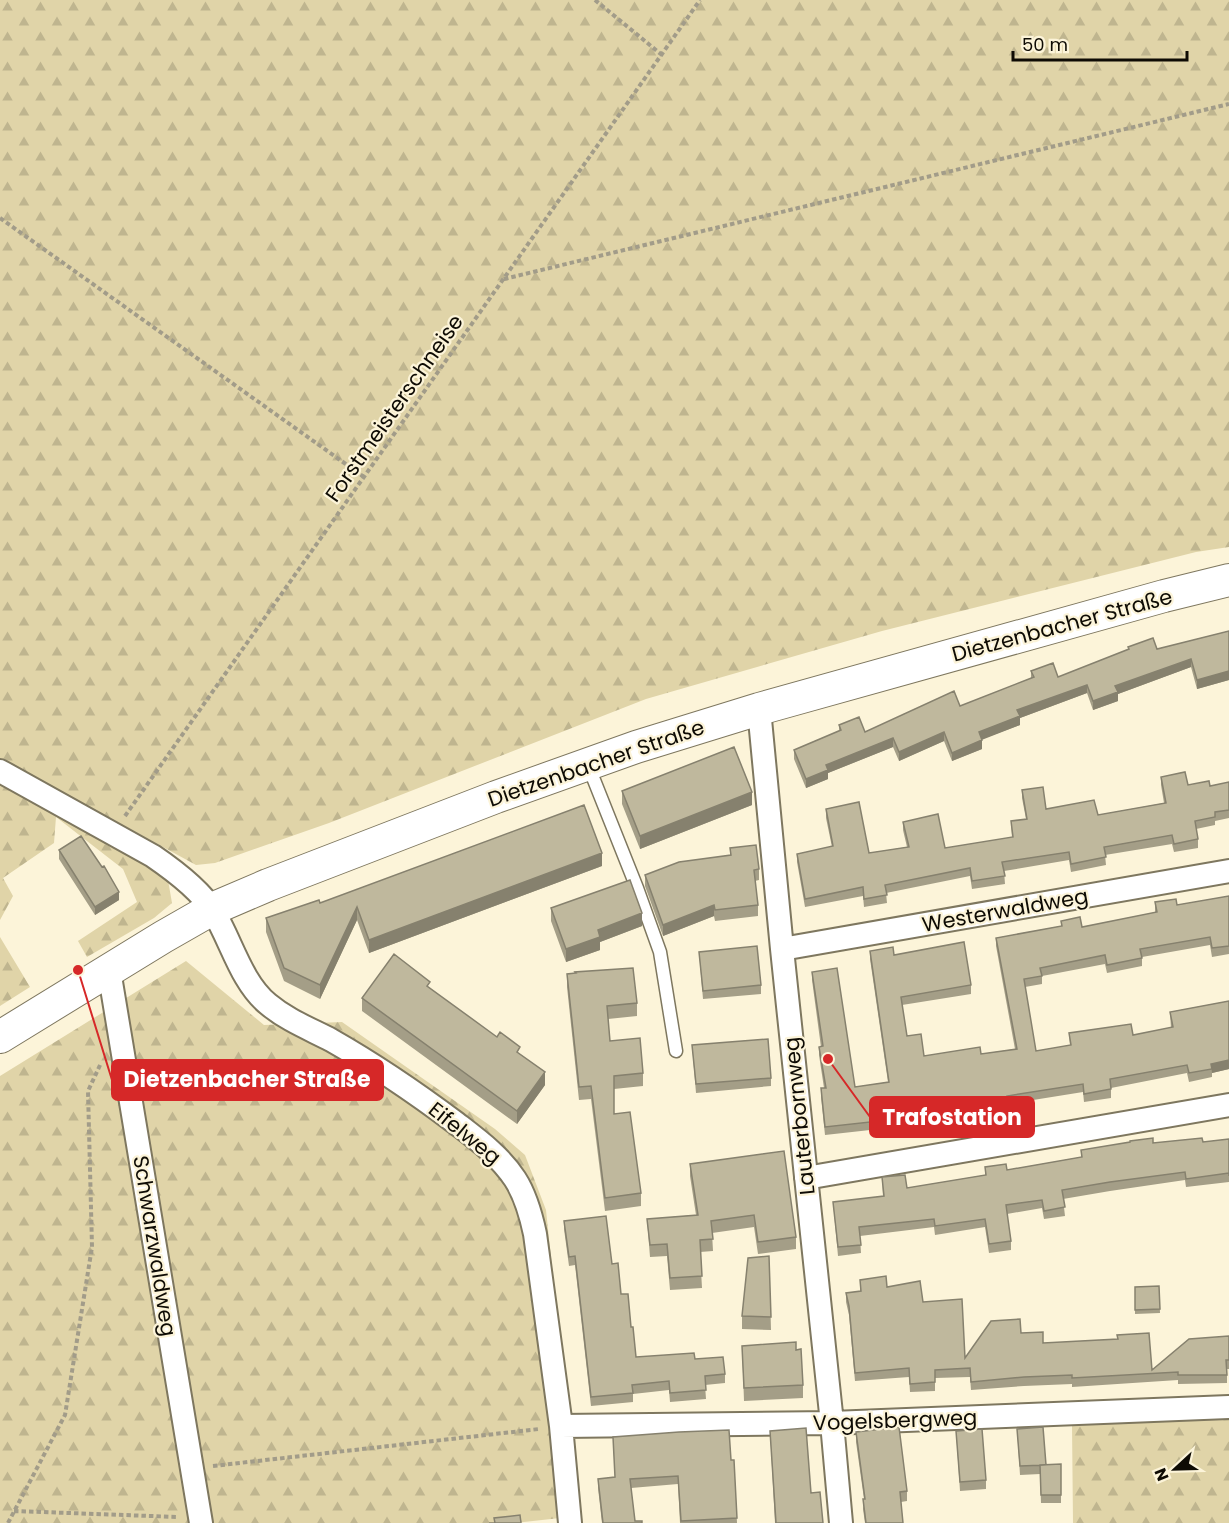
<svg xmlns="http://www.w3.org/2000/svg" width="1229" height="1523" font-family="Poppins,sans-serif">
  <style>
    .forest { fill: url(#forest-firs) }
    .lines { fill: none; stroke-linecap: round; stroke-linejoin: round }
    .lane-casing { stroke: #7e775f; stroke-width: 15 }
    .street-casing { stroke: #7e775f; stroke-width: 26 }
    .secondary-casing { stroke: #7e775f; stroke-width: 34 }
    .path { stroke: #a29c89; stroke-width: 4; stroke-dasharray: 4.5 3; stroke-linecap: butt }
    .lane { stroke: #fff; stroke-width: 12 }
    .street { stroke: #fff; stroke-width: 22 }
    .secondary { stroke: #fff; stroke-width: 32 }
    .wall { fill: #a49e87 }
    .shaded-wall { fill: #86816e }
    .building { fill: #bfb89d; stroke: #86816e; stroke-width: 1.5 }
    .labels { text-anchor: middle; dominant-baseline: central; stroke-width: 4.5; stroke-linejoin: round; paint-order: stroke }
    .street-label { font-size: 21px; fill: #0e0b04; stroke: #fcf4d9 }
    .leader { fill: none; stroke: #d62828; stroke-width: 2 }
    .callout-dot { fill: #d62828; stroke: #fcf4d9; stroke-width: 2 }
    .callout { fill: #d62828; stroke: #d62828; stroke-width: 2 }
    .callout-label { font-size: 22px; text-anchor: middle; font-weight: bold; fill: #fff }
  </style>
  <defs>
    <pattern id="forest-firs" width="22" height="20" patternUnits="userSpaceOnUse" patternTransform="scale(1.5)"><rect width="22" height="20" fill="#e0d4a8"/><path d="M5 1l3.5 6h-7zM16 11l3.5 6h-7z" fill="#bfb58f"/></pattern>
  </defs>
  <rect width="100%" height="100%" fill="#fcf4d9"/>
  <!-- forest -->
  <path class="forest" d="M0,0H1229V547L1196,552L882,631L646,699L329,823L215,863L196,865L0,758Z
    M0,782L105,837V844L143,863L168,880L172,903L154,918L87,957L78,941L137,902L123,869L56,817L54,843L3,878L13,896L0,920Z
    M0,937L30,987L0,1006Z
    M186,961L264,1025L342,1022L495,1129L525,1155L546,1210L578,1516L515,1523H0V1076Z
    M1229,1416V1523H1073L1072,1425Z"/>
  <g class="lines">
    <!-- lane casing -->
    <g class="lane-casing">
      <path id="lane" d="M588,765L637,888L660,952L676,1051"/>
    </g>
    <!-- street casing -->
    <g class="street-casing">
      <path id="street" d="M759,709L782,949L832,1423L841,1523
        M0,771L153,856C172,869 201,891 213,911C231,940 241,982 268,1004C287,1020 310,1029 331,1040C375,1065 416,1093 456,1123C478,1140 500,1156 515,1179C526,1196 531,1215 535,1234L561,1426L570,1523
        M782,949L1229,871
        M109,970L201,1523
        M806,1178L1229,1105
        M561,1426L832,1423L1229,1407"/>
    </g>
    <!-- secondary casing -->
    <g class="secondary-casing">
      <path id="secondary" d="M0,1037L163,937L212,909L268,885L496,797L636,747L759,709L1164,596L1229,580"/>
    </g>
    <!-- path -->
    <path class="path" d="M595,0L662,55
      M0,218L364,477
      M504,279L1229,104
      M125,816L700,0
      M213,1466L539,1429
      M14,1511L178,1517
      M8,1523L65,1415L92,1247L88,1091L101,1063"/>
    <!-- lane -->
    <use href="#lane" class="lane"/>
    <!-- street -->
    <use href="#street" class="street"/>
    <!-- secondary -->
    <use href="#secondary" class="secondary"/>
  </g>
  <!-- wall -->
  <path class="wall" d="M1229,631V680L1197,689L1191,667L1118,694V701L1093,710L1087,693L1020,718V725L982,739V749L952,761L944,741L899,761L893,747L828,773V779L806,788L794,759V750L839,731V725L865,732L960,706L1031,678V671L1058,677L1128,650V647L1157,649Z
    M1161,777L1188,785L1210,786L1229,782V818L1215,821V825L1196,829L1198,839V848L1174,852L1172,844L1105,855L1106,865L1071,872L1069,860L1004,871L1005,884L972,889L970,876L886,893L887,903L864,907L863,896L805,907L797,862V854L832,847L826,818V809L869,853L907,847L903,830V822L945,848L1012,838L1011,821L1026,819L1022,798V790L1046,809L1098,815L1164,803L1161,785Z
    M622,791L752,805L640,849L622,804Z
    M730,848L759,869V880L755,881L758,905V916L715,921L714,916L663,936L645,886V875L730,856Z
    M59,850L119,900L95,915L59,859Z
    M602,866L369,953L357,920L320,999L284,981L266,932V918L320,903Z
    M1229,896V954L1212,957L1210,945L1142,957V966L1107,973L1105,964L1042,976V984L1025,987L1036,1051L1070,1046L1069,1033L1133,1035L1171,1028L1170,1012L1229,1001V1069L1212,1073V1077L1189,1082L1187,1073L1111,1088V1098L1084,1102L1083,1092L1009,1104V1114L983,1118L982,1110L910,1125V1132L880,1137L879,1129L825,1135L821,1097V1088H824L819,1055V1047H821L812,980V972L855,1087L888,1082L870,959V951L894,955L971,985V994L902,1005L907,1036L924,1056L981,1054L1015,1049L996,946V938L1061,926V921L1082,927L1155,913V902L1177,905Z
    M551,908L642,926L600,942V950L566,962L551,921Z
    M699,952L761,985V994L703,999Z
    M575,972L637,1003V1016L608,1019L610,1041L643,1073V1086L614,1089V1114L641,1193V1206L605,1211L591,1099L579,1100L567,987V974H575Z
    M430,988L545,1085L517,1124L362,1011V998Z
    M692,1045L771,1078V1086L696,1093Z
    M1229,1139V1184V1182L1186,1187L1185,1180L1110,1191L1063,1199L1065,1216L1044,1219L1042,1208L1007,1214L1011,1241V1250L989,1253L985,1227L935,1235L934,1227L860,1236L861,1253L838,1256L833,1202L883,1197L882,1177L907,1188L985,1175V1167L1007,1170L1081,1157V1150L1153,1143L1203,1142Z
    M690,1164L796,1237V1249L758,1254L754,1227L712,1233L713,1251L700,1252L702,1288L670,1290L667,1256L650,1257L647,1219L696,1215L690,1176Z
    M564,1221L612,1264L631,1327L636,1357L695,1359L725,1374V1383L705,1385L706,1399L670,1402L669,1390L633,1394V1402L591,1406L575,1265L569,1266L564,1229Z
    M769,1256L771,1330L742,1329V1316Z
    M860,1280L887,1287L923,1302L965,1358L1021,1333L1043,1343L1152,1370L1229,1336V1369H1227V1383L1178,1384V1380L1072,1387V1384L1024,1386L971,1390L970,1377L935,1378V1391L910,1392L909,1377L855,1381L849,1315L846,1302V1293L860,1291Z
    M1159,1286L1160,1313L1135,1314V1287Z
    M742,1346L796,1350L803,1385V1398L744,1401Z
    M1017,1429L1046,1465L1061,1464V1503H1041L1040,1474L1020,1475Z
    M770,1431L811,1493L823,1523H775Z
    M956,1431L986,1480V1489L960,1491Z
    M856,1432L907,1491V1501L901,1502L903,1523H865L863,1509L864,1499L856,1442Z
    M613,1437L731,1460H734L737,1523H680L678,1484L631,1488L635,1521L642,1523H602L598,1488V1479L615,1477Z"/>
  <!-- shaded-wall -->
  <path class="shaded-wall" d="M1191,659V667L1118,694V701L1093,710V701L1115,686Z
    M1229,671V680L1197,689V680Z
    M1087,685V693L1020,718V725L979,741V732L1017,710Z
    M944,732V741L899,761V752Z
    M893,738V747L828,773V779L806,788V779L826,765Z
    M982,740V749L952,761V753Z
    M752,792V805L640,849V836Z
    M602,853V866L369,953V940Z
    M119,892V900L95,915V907Z
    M714,905V916L663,936V925Z
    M357,907V920L320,999V985Z
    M642,913V926L600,942V950L566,962V949L598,930Z
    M1229,1060V1069L1212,1073L1211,1064Z
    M545,1072V1085L517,1124V1111Z
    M982,1102V1110L910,1125L909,1117Z"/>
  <!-- building -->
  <path class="building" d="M1229,631V671L1197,680L1191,659L1115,686L1118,692L1093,701L1087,685L1017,710L1020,716L979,732L982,740L952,753L944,732L899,752L893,738L826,765L828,770L806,779L794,750L841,730L839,725L859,717L865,732L954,691L960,706L1034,677L1031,671L1053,663L1058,677L1129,649L1128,647L1153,638L1157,649Z
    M734,747L752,792L640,836L622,791Z
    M1185,772L1188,785L1209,781L1210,786L1229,782V810L1215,812V817L1195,821L1198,839L1174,844L1172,835L1104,847L1106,857L1071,864L1069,852L1002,862L1005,876L972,881L970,868L885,885L887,895L864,899L863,887L805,899L797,854L833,846L826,809L859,802L869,853L909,847L903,822L938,814L945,848L1013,837L1011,821L1027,819L1022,790L1043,787L1046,809L1094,800L1098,815L1166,803L1161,777Z
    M584,805L602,853L369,940L357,907L320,985L284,968L266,918L319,900L320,903Z
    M81,836L102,867L104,866L119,892L95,907L59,850Z
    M756,845L759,869L754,870L758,905L715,910L714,905L663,925L645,875L679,862L731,855L730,848Z
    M630,880L642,913L598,930L600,937L566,949L551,908Z
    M1229,896V946L1212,948L1210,937L1140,949L1142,958L1107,965L1105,955L1040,968L1042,976L1024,979L1036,1051L1071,1045L1069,1033L1131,1024L1133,1035L1173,1027L1170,1012L1229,1001V1060L1211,1064L1212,1069L1189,1073L1187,1065L1110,1079L1111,1089L1084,1094L1083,1084L1007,1096L1009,1106L983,1110L982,1102L909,1117L910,1124L880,1129L879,1121L825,1127L821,1088H826L819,1047L823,1046L812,972L837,968L855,1087L889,1082L870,951L893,947L894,955L964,942L971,985L901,997L907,1036L921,1034L924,1056L980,1047L981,1054L1017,1049L996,938L1062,926L1061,921L1080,917L1082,927L1157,912L1155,902L1176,899L1177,905Z
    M757,946L761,985L703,991L699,952Z
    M394,954L430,982L427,986L497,1037L500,1032L520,1047L517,1052L545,1072L517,1111L362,998Z
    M633,968L637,1003L607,1006L610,1041L640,1038L643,1073L614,1076V1114L630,1112L641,1193L605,1198L591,1086L579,1087L567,974L576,973L575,972Z
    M768,1039L771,1078L696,1084L692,1045Z
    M1153,1138V1143L1202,1138L1203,1142L1229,1139V1176V1173L1186,1179L1185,1172L1110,1182L1062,1190L1065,1207L1044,1211L1042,1200L1006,1205L1011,1241L989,1244L985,1219L935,1226L934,1219L859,1227L861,1245L838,1247L833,1202L884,1196L882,1177L905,1175L907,1188L986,1175L985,1167L1006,1164L1007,1170L1082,1157L1081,1150L1130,1142V1141Z
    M784,1151L796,1237L758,1242L754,1215L711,1221L713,1239L700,1240L702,1276L670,1278L667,1244L650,1245L647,1219L698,1215L690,1164Z
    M606,1216L612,1264L618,1263L621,1294H628L631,1327H633L636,1357L694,1353L695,1359L723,1357L725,1374L705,1376L706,1390L670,1393L669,1381L632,1385L633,1393L591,1397L575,1256L569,1257L564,1221Z
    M769,1256L771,1317L742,1316L748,1258Z
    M886,1276L887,1287L920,1281L923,1302L962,1299L965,1358L991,1321L1020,1319L1021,1333L1043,1332V1343L1118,1339L1117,1335L1149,1333L1152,1370L1189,1339L1229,1336V1360H1226L1227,1375H1178V1372L1072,1378V1375L1024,1377L971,1382L970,1368L935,1370V1382L910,1384L909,1368L855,1373L849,1306L846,1293L861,1291L860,1280Z
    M1159,1286L1160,1309L1135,1310V1287Z
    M796,1342V1350L801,1349L803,1385L744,1388L742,1346Z
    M899,1427L907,1491L900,1492L903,1523H866L863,1499H865L856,1432Z
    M1043,1427L1046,1465L1020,1466L1017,1429Z
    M806,1428L811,1493L820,1492L823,1523H776L770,1431Z
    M982,1429L986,1480L960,1482L956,1431Z
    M729,1430L731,1460H734L737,1518L681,1521L678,1476L630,1479L635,1521H642V1523H603L598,1479L615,1477L613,1437L679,1432Z
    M1061,1464V1495H1041L1040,1465Z
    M520,1515L521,1523H489H495L494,1518Z"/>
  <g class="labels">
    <!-- street labels -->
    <g class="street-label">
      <text transform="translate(394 408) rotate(-55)">Forstmeisterschneise</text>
      <text transform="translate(1062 625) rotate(-15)">Dietzenbacher Straße</text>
      <text transform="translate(596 763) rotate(-19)">Dietzenbacher Straße</text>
      <text transform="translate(1005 910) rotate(-10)">Westerwaldweg</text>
      <text transform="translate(799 1116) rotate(-96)">Lauterbornweg</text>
      <text transform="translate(465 1133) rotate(39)">Eifelweg</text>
      <text transform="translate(155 1246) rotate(81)">Schwarzwaldweg</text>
      <text transform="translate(895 1420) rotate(-2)">Vogelsbergweg</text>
    </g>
  </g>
  <!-- callouts -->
  <path class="leader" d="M78 970L112 1080M828 1059L870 1117"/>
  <g class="callout-dot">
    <circle cx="78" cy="970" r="6"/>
    <circle cx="828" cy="1059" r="6"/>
  </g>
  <g class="callout">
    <rect x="112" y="1060" width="271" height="40" rx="6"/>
    <rect x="870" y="1097" width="164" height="40" rx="6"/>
  </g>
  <g class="callout-label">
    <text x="247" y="1087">Dietzenbacher Straße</text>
    <text x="952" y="1125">Trafostation</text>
  </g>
  <!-- north arrow -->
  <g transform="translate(1175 1469) rotate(248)" stroke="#fcf4d9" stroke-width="4.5" paint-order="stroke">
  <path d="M0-4.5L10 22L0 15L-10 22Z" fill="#0e0b04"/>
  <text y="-9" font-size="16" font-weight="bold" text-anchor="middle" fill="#0e0b04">N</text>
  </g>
  <!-- scale -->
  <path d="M1013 51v9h174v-9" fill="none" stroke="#0e0b04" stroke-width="3"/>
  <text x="1022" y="51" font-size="18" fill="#0e0b04" stroke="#fcf4d9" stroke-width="4.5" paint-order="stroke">50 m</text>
</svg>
